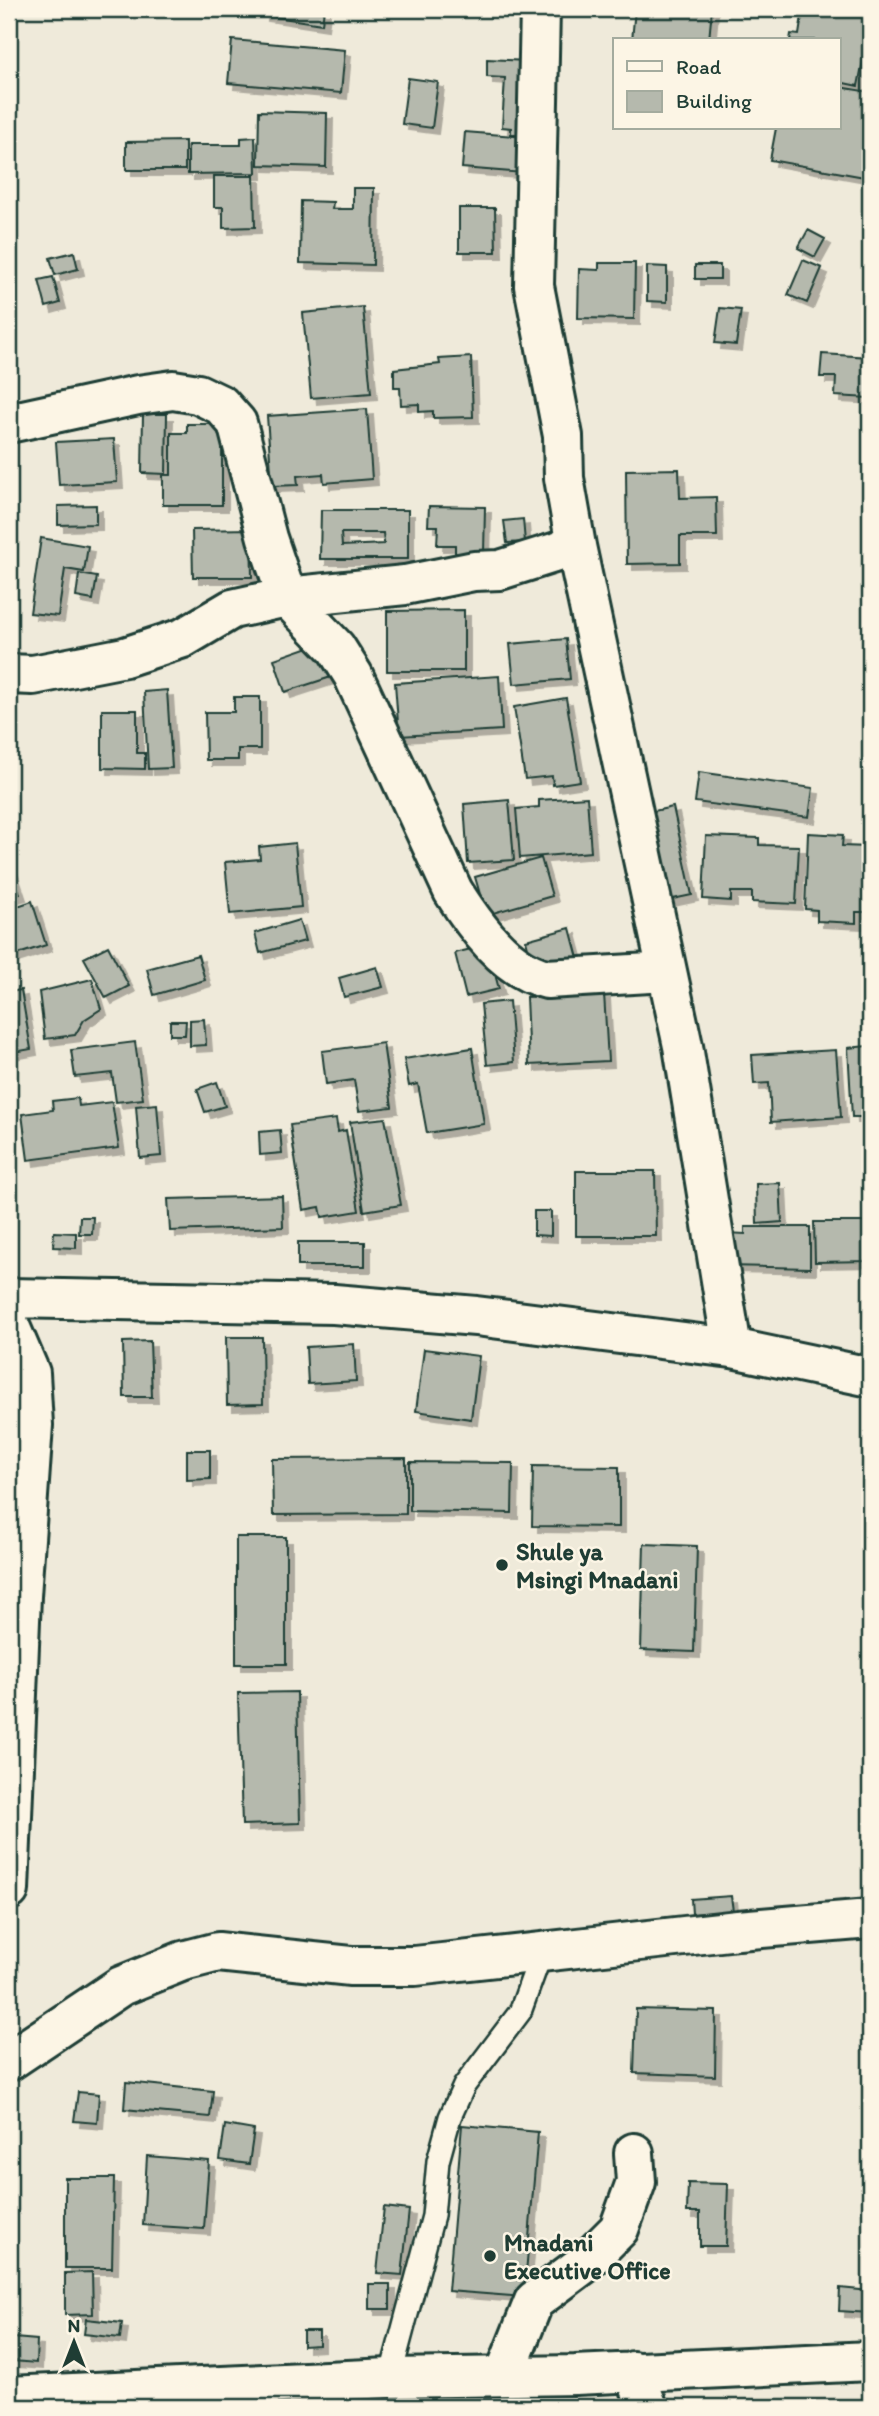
<svg xmlns="http://www.w3.org/2000/svg" width="879" height="2416" font-family="Itim,sans-serif">
  <style>
    .building { fill: #b5b9ad; stroke: #1f3d34; stroke-width: 2; fill-rule: evenodd; filter: url(#shadow) }
    .lines { fill: none; stroke-linecap: round; stroke-linejoin: round }
    .service-casing { stroke: #1f3d34; stroke-width: 26 }
    .minor-casing { stroke: #1f3d34; stroke-width: 44 }
    .service { stroke: #fcf5e5; stroke-width: 21 }
    .minor { stroke: #fcf5e5; stroke-width: 38 }
    .poi-dot { fill: #1f3d34; stroke: #fcf5e5; stroke-width: 2.5 }
    .labels { text-anchor: middle; dominant-baseline: central; stroke-width: 5; stroke-linejoin: round; paint-order: stroke }
    .poi-label { font-size: 24px; font-weight: bold; fill: #1f3d34; stroke: #fcf5e5; text-anchor: start }
  </style>
  <defs>
    <filter id="shadow"><feDropShadow dx="6" dy="6" stdDeviation="0" flood-color="#0004"/></filter>
  </defs>
  <rect width="100%" height="100%" fill="#efeada"/>
  <filter id="ink" filterUnits="userSpaceOnUse"><feTurbulence type="fractalNoise" baseFrequency=".0143" numOctaves="2"/><feDisplacementMap in="SourceGraphic" scale="14" xChannelSelector="R" yChannelSelector="G"/><feConvolveMatrix kernelMatrix="1 2 1 2 8 2 1 2 1" color-interpolation-filters="sRGB"/></filter>
  <g filter="url(#ink)">
    <!-- building -->
    <path class="building" d="M263,9H324L322,24L262,15Z
      M635,9H712L709,40H632Z
      M803,9H870V26L858,86L839,82V40H790L791,34L799,35Z
      M232,40L345,50L341,93L228,83Z
      M487,59L527,61L522,134H511V128L502,127L505,78L487,77Z
      M408,78L438,82L432,128L402,124Z
      M839,87L870,92V178L770,160L776,128H839Z
      M259,111L327,113L326,167L258,165Z
      M465,132L526,137L523,173L462,168Z
      M255,137L256,173L188,174V145H241V138Z
      M185,141V170H126V142Z
      M214,176H254L255,227L223,228V207H214Z
      M353,188H374L373,265L300,263L301,201L333,202L332,209H353Z
      M459,208H495L496,252H459Z
      M808,230L825,239L815,257L798,248Z
      M74,252L78,269L55,275L50,258Z
      M803,260L822,268L807,303L788,295Z
      M599,263H635L634,319L578,318L579,269L599,270Z
      M695,265H720V279H695Z
      M647,266L667,267V302L647,301Z
      M53,277L60,303L46,307L39,280Z
      M363,307L371,393L311,398L303,313Z
      M720,308L741,310L736,345L715,343Z
      M822,354L870,357L869,398L835,396L836,377H820Z
      M471,357L473,417L433,418V411L419,412V404L401,405L400,387H394V369L440,364L439,359Z
      M367,409L372,479L324,483L323,474L297,476L298,485L272,486L267,416Z
      M143,414H167L166,474L142,473Z
      M187,424H222V505H163V475H171V433H187Z
      M114,439L117,482L59,485L56,442Z
      M679,469L680,498L716,497L717,536H680V563L627,564L626,470Z
      M96,505V524L58,525V506Z
      M429,506L485,507L484,554L455,553V545H437L438,526H428Z
      M321,510H408V559H320ZM341,533H383L384,544L342,546Z
      M523,519L525,542L507,543L504,521Z
      M251,529L252,577H193L192,530Z
      M41,538L88,546L84,572L65,569L58,616L30,613Z
      M79,574L97,577L93,600L76,597Z
      M464,610V671H387V611Z
      M566,639L570,679L514,684L510,644Z
      M320,643L331,677L285,692L274,659Z
      M499,676L502,730L399,736L395,683Z
      M167,690L172,768L148,769L144,692Z
      M234,697H260V749H238V760H206L205,712H234Z
      M566,698L580,781L553,785L552,776L525,779L514,707Z
      M102,710H137V753H145V769L102,768Z
      M699,772L813,788L809,817L695,802Z
      M587,797L591,852L520,858L516,809L539,807V800Z
      M509,800L514,860L468,863L464,804Z
      M673,807L692,895L668,900L649,812Z
      M808,833L843,835L842,846L870,847V912H856V923L817,921V910L805,909Z
      M706,836L759,838V845L799,846L796,904L752,902V892H731V901L703,899Z
      M295,843L301,907L230,914L225,862L260,859L259,847Z
      M541,858L552,896L486,915L475,877Z
      M9,861L20,894L9,897Z
      M32,901L46,945L9,957V909Z
      M299,920L305,941L260,953L255,933Z
      M570,928L578,958L534,970L526,940Z
      M487,945L499,989L466,997L455,953Z
      M108,946L129,986L106,998L84,958Z
      M198,955L205,980L154,995L147,969Z
      M377,967L383,987L344,997L339,978Z
      M92,979L101,1009L84,1020L75,1035L45,1039L39,992Z
      M21,990L31,1049L9,1053V992Z
      M604,993L608,1061L529,1065L526,997Z
      M509,1001L514,1062L487,1065L481,1004Z
      M204,1019L206,1045L190,1046V1020Z
      M170,1021H186L185,1035H170Z
      M135,1042L143,1099L116,1102L112,1073L75,1077L71,1050Z
      M383,1043L392,1107L359,1111L354,1080L326,1084L322,1051Z
      M867,1046L870,1117H852L848,1048Z
      M472,1048L484,1124L427,1133L418,1084L409,1086L404,1059Z
      M836,1050L841,1117L771,1122L769,1083L754,1084L752,1055Z
      M217,1082L225,1106L205,1112L197,1089Z
      M78,1098L79,1106L112,1102L119,1148L28,1160L22,1114L53,1110L52,1101Z
      M157,1104L161,1156L140,1158L136,1106Z
      M385,1118L401,1205L364,1211L350,1122Z
      M336,1119L338,1132L346,1130L359,1211L322,1217L320,1207L303,1210L290,1125Z
      M280,1130L282,1153L260,1155L259,1132Z
      M576,1171H655L656,1236H576Z
      M780,1183L782,1222L757,1224L756,1184Z
      M282,1196L283,1227L170,1231L168,1199Z
      M534,1211H551V1236L534,1235Z
      M80,1217H93L92,1234H79Z
      M814,1222H870V1261L815,1262Z
      M745,1227H810V1268L727,1266L728,1233L745,1234Z
      M54,1232L76,1233V1248L53,1247Z
      M298,1242H365V1266H298Z
      M226,1337H262L263,1404L227,1405Z
      M150,1341L152,1397H124L123,1342Z
      M354,1344L356,1381L308,1384L306,1347Z
      M424,1349L479,1356L471,1419L416,1411Z
      M187,1450H210V1479L187,1480Z
      M406,1458V1514L273,1515L272,1459Z
      M410,1462L513,1463L512,1513L410,1511Z
      M533,1466L619,1467V1527L532,1526Z
      M236,1537H286V1664H236Z
      M644,1544L697,1546L694,1652L641,1650Z
      M297,1692L300,1823L242,1825L238,1693Z
      M731,1896L733,1911L692,1914L691,1899Z
      M636,2009L716,2011L715,2076L634,2073Z
      M126,2082L213,2091L210,2117L124,2109Z
      M78,2092L99,2094L97,2123L74,2121Z
      M225,2125L254,2130L249,2164L220,2160Z
      M462,2125L538,2132L524,2297L448,2291Z
      M147,2156L209,2161L204,2229L143,2225Z
      M65,2178H114L112,2268H65Z
      M688,2183L728,2184L726,2246H700V2212H687Z
      M384,2207L409,2210L402,2275L377,2273Z
      M92,2272L93,2314L65,2315V2273Z
      M369,2284H390V2309H369Z
      M840,2288L870,2291V2313L839,2311Z
      M86,2319L122,2323L120,2338L84,2334Z
      M303,2331H319V2345L303,2346Z
      M14,2338L37,2340L36,2363L13,2361Z"/>
    <g class="lines">
      <!-- service casing -->
      <g class="service-casing">
        <path id="service" d="M390,2378L433,2216L438,2161L450,2117L464,2086L520,2012L541,1954"/>
      </g>
      <!-- minor casing -->
      <g class="minor-casing">
        <path id="minor" d="M540,9L534,286L563,436L564,478L576,546L683,1046L732,1348
          M9,423L138,395L173,390L198,394L221,405L237,423L267,538L287,597L336,648L353,675L453,891C474,925 506,970 547,979L667,972
          M9,674L33,675L125,657L183,638L232,609L287,597L405,585L474,571L500,570L576,546
          M9,1298L334,1304L476,1316L732,1348L870,1377
          M9,1324L30,1373L33,1425L21,1596L9,1890
          M9,2061L121,1986L183,1961L218,1952L351,1966H415L738,1930L870,1919
          M633,2371L648,2407
          M504,2376L534,2301L585,2263L619,2229L636,2182L634,2153
          M9,2396L390,2378L575,2375L870,2361"/>
      </g>
      <!-- service -->
      <use href="#service" class="service"/>
      <!-- minor -->
      <use href="#minor" class="minor"/>
    </g>
  </g>
  <!-- markers -->
  <g class="poi-dot">
    <circle cx="502" cy="1565" r="7"/>
    <circle cx="490" cy="2256" r="7"/>
  </g>
  <g class="labels">
    <!-- poi labels -->
    <g class="poi-label">
      <text x="516" y="1551">Shule ya<tspan x="516" dy="28">Msingi Mnadani</tspan></text>
      <text x="504" y="2242">Mnadani<tspan x="504" dy="28">Executive Office</tspan></text>
    </g>
  </g>
  <!-- margin -->
  <rect width="879" height="2416" fill="none" stroke="#fcf5e5" stroke-width="35"/>
  <rect x="18" y="18" width="844" height="2381" fill="none" stroke="#1f3d34" stroke-width="2.5" filter="url(#ink)"/>
  <!-- legend -->
  <rect x="613" y="38" width="228" height="91" fill="#fcf5e5" stroke="#a4ab9e" stroke-width="2"/>
  <rect x="627" y="61" width="35" height="10" fill="#fcf5e5" stroke="#a4ab9e" stroke-width="2"/>
  <text x="676" y="74" font-size="21" fill="#1f3d34">Road</text>
  <rect x="627" y="91" width="35" height="21" fill="#b5b9ad" stroke="#a4ab9e" stroke-width="2"/>
  <text x="676" y="108" font-size="21" fill="#1f3d34">Building</text>
  <!-- north arrow -->
  <g transform="translate(74 2342)" stroke="#fcf5e5" stroke-width="5" paint-order="stroke">
  <path d="M0-5L12 26L0 18L-12 26Z" fill="#1f3d34"/>
  <text y="-10" font-size="19" font-weight="bold" text-anchor="middle" fill="#1f3d34">N</text>
  </g>
</svg>
